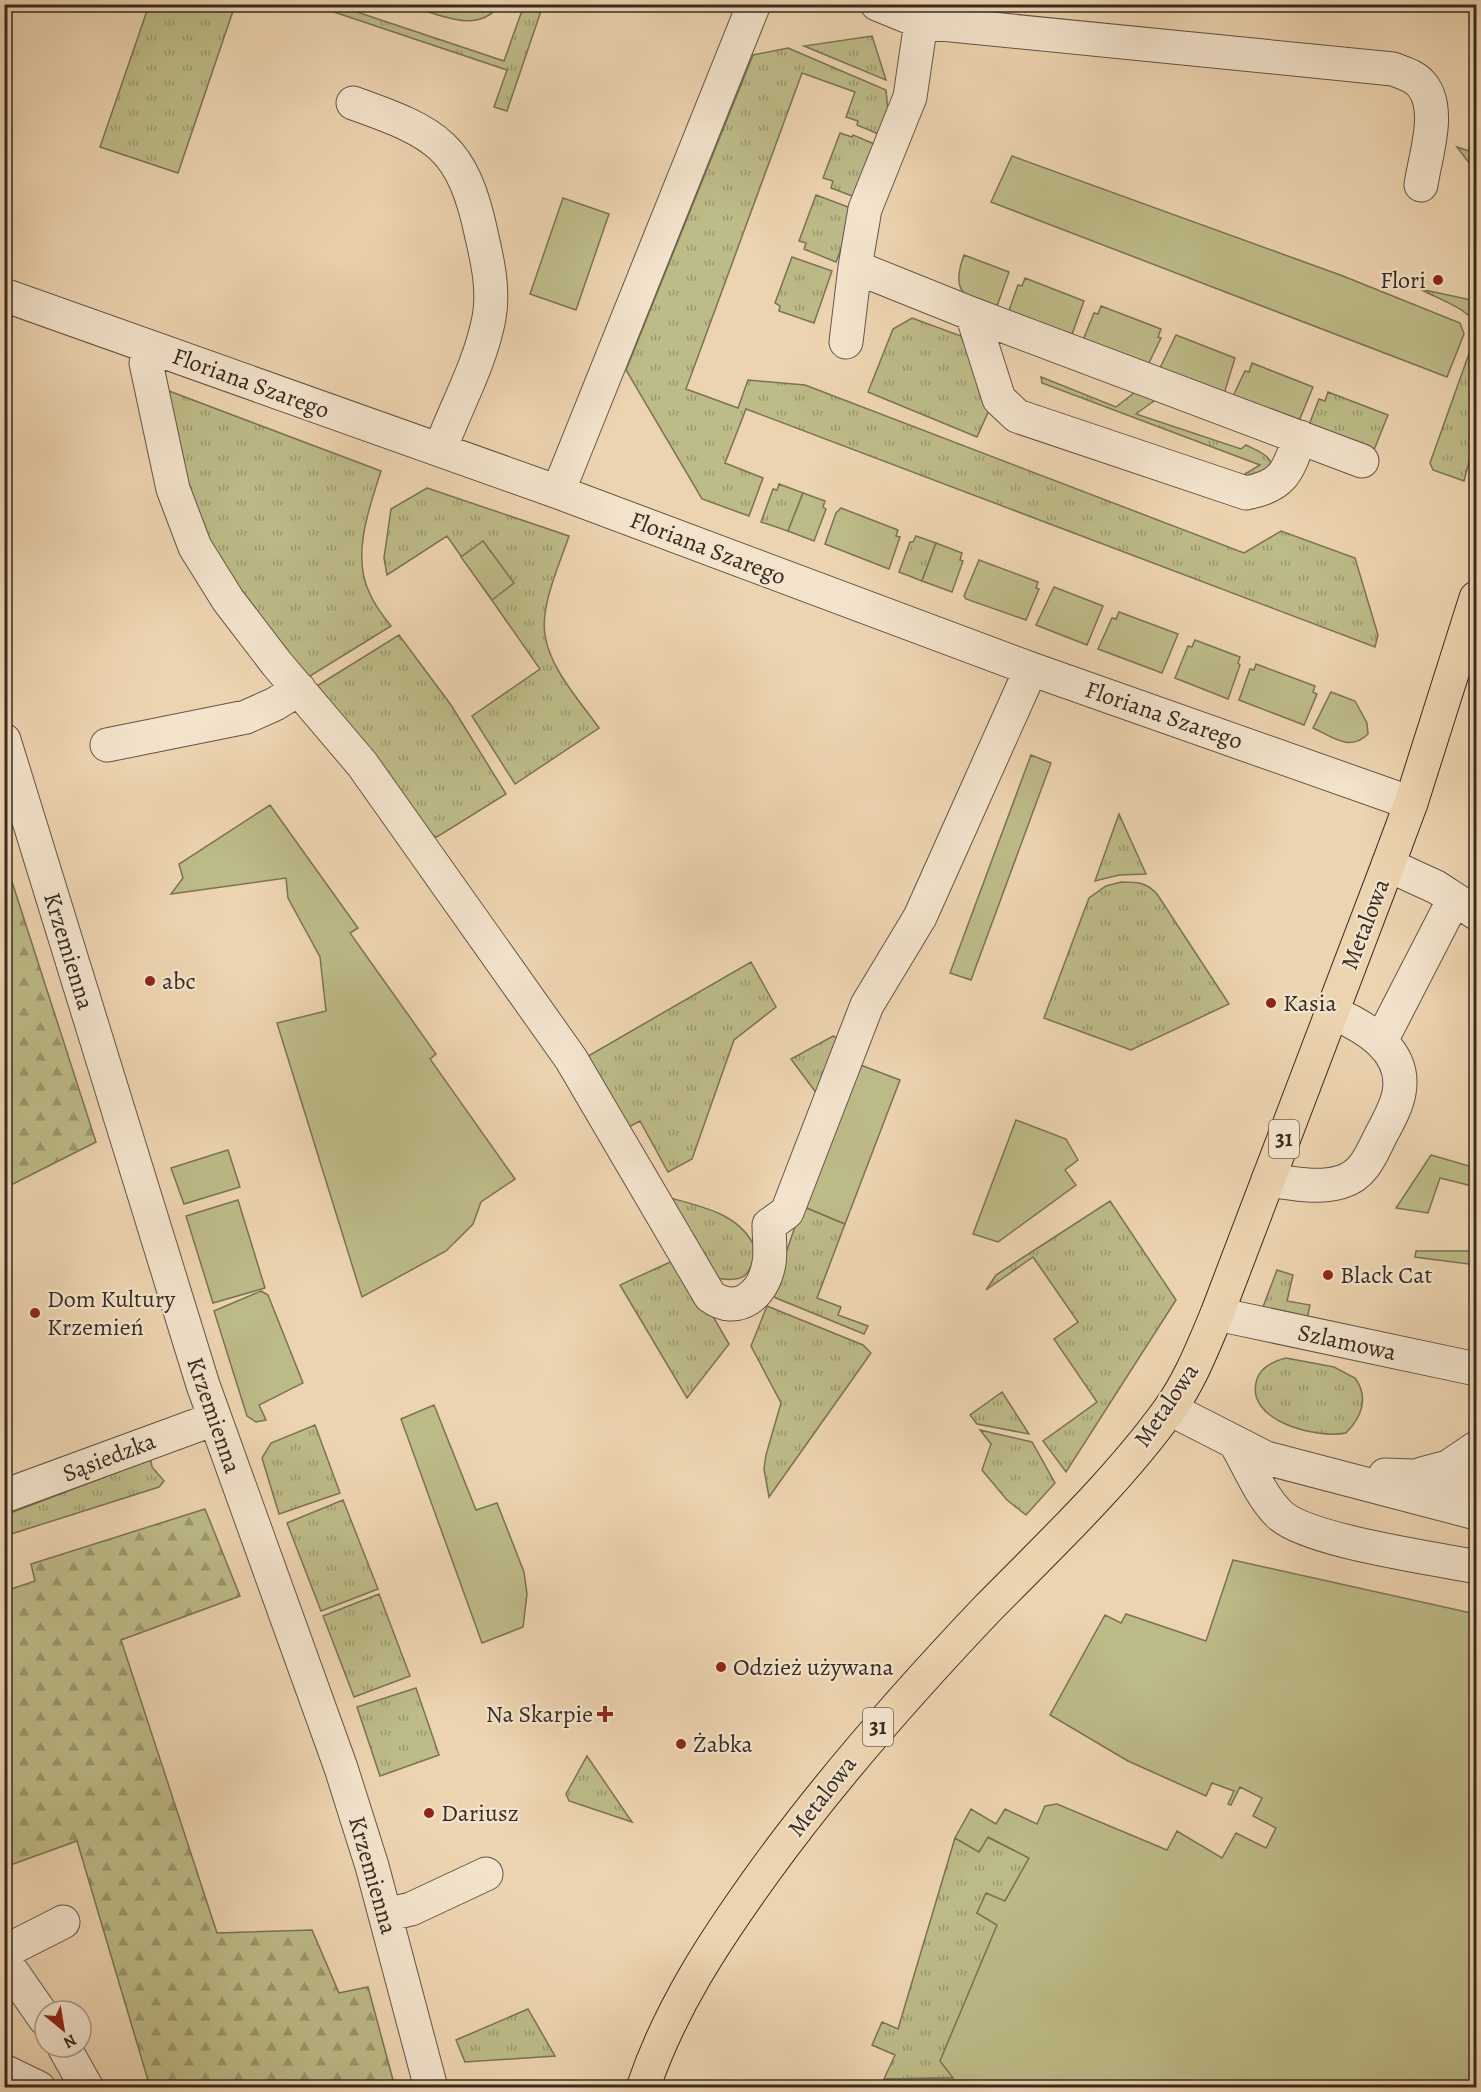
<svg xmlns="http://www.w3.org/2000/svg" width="1481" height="2092" font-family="Alegreya,serif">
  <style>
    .grass { fill: url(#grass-tufts); stroke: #7a7355; stroke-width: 1.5 }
    .forest { fill: url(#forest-firs); stroke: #7a7355; stroke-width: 1.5 }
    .garden { fill: #bdbb88; stroke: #7a7355; stroke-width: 1.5 }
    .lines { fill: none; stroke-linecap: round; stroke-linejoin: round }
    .minor-casing { stroke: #645546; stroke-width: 35 }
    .major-casing { stroke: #372b22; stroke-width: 35 }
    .minor { stroke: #f3e3cc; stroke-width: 33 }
    .major { stroke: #edd4b0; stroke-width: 33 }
    .poi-dot { fill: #8f2418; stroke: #f3e3cc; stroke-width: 2 }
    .labels { text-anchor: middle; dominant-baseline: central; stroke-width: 4.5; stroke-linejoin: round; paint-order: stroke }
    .shield { fill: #f3e3cc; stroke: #6f6255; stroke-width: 1.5 }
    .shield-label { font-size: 22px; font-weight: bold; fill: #372b22 }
    .poi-label { font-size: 24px; fill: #372b22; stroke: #f3e3cc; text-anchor: start }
    .street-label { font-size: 24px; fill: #372b22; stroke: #f3e3cc }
  </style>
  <defs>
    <pattern id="grass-tufts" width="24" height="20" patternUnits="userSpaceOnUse" patternTransform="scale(1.5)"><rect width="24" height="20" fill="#bdbb88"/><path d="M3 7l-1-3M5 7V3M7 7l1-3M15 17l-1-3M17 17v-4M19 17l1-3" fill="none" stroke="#9a986f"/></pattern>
    <pattern id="forest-firs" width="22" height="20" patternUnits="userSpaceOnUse" patternTransform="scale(1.5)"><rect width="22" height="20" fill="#bdbb88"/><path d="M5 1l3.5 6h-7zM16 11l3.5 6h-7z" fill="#9a986f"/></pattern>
  </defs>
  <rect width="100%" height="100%" fill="#edd4b0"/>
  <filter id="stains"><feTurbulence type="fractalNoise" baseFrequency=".00333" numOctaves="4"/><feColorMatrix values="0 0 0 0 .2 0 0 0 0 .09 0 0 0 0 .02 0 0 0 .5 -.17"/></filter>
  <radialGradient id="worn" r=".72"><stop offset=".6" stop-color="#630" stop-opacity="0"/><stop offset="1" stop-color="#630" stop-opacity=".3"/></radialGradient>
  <!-- grass -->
  <path class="grass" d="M149,5H235L178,173L100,147Z
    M323,5H336L504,61L524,5H543L507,111L494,107L507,70L322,8Z
    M407,5H499C478,36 436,13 407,5Z
    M872,36L886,80L804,46Z
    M788,48L886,90L888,111L883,136L857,125L858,121L846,117L855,92L802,73L686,389L738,408L748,380L805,385L1244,553L1281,531L1355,558L1378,635L1375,647L746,409L725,463L763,478L749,516L702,499L626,370L753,55Z
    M1476,107V172L1457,147L1469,151Z
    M840,133L852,137L853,135L879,146L860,199L831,188L833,181L823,178Z
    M816,195L856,210L836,262L804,249L806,243L799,241Z
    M792,257L832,271L814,323L779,311L780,306L775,303Z
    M1420,289L1476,301V328C1473,309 1435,298 1420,289Z
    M912,318L961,336L990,408L977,437L868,392L893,329Z
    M1476,334V435L1464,481L1433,470L1430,463Z
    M1041,377L1116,407L1139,389L1162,395L1136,414L1241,449L1246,445C1260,452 1277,457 1269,474L1235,480L1260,465L1042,383Z
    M161,388L381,471C369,508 351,557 370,594C375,606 383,616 391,626L302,681L221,568L199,526Z
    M1328,392L1388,415L1374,450L1309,425L1319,399L1325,401Z
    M779,484L803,493L788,531L761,522L773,489L777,490Z
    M427,488L569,536C560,563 540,606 545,635C550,669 580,701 599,728L515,784L472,716L540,669L447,536L387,575L384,558L391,509Z
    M916,536L936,543L922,581L899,572L910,542H913Z
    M399,635L451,705L506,794L437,837L428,834L312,689Z
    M1119,814L1146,874L1119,875L1095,881Z
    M1121,882C1137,882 1146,882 1157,894L1229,1004L1131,1050L1044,1018L1089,898L1106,886Z
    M751,962L776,1007L734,1040L692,1159L668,1172L640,1121L625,1129L583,1059Z
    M833,1036L837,1038L817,1094L791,1059Z
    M663,1196C698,1206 741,1212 756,1250C750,1277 744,1283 715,1278Z
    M1110,1201L1176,1300L1066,1472L1043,1441L1097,1402L1054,1339L1078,1322L1033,1257L986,1290L996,1275Z
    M802,1206L845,1224L817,1298L841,1307L838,1315L868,1326L864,1334L776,1298L772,1294Z
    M679,1258L729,1344L687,1398L620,1285Z
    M1277,1270L1293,1275L1287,1301L1310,1305L1307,1319L1263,1307Z
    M767,1306L863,1345L871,1353L769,1497L764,1469L766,1455L781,1403L751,1346Z
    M1286,1358L1334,1367L1355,1378C1369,1397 1362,1417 1346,1433C1317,1439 1243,1421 1257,1379C1261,1367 1274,1361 1286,1358Z
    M1002,1392L1029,1434L977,1424L970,1415Z
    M315,1425L340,1493L279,1514L262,1458L271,1443Z
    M980,1430L1032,1442L1055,1483L1026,1515L1007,1500L982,1470L991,1444Z
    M147,1461H151L152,1467L164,1481L159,1487L5,1536V1515Z
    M343,1500L378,1589L321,1611L287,1523Z
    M379,1594L410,1676L354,1697L323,1616Z
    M416,1688L439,1755L380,1776L357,1707Z
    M587,1756L632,1822L569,1801L566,1794Z
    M987,1837L1029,1858L1005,1901L977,1913L998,1925L954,2078L884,2079L895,2055L872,2045L882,2022L898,2029L955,1838L979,1852Z
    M528,2009L555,2056L465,2062L456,2040Z"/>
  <!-- forest -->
  <path class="forest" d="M4,857L96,1142L5,1188H4Z
    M205,1509L240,1596L121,1640L217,1933L312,1930L339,1993L368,1987L393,2080L345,2088L150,2087L77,1841L5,1867V1591L35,1581L31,1564Z"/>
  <!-- garden -->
  <path class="garden" d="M1012,156L1343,276L1460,323L1464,334L1447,377L991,202Z
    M563,198L609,214L576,310L530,294Z
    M964,255L1009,272L996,309C964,297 950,292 964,255Z
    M1025,278L1084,301L1071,337L1008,313L1018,285L1022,286Z
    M1101,306L1161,329L1158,337L1161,338L1148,365L1083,340L1094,313L1098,314Z
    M1176,335L1235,358L1224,394L1160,368Z
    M1252,363L1313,387L1299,421L1233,396L1245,371L1249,372Z
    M803,493L825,501L823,507L826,509L814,541L788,531Z
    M841,508L898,530L896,536L900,537L889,569L825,544L836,513Z
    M483,541L514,583L492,600L461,557Z
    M936,543L962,553L960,560L963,561L952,592L922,581Z
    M979,560L1038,582L1036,588L1039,589L1026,620L966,599L964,596Z
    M1054,587L1103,606L1087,645L1036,625Z
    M1119,612L1178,634L1162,673L1098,649L1112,618L1116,619Z
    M1195,640L1240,657L1238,663L1240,665L1228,699L1175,678L1188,646L1192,647Z
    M1256,664L1315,686L1313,692L1317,694L1304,725L1239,700L1250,669L1254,670Z
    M1331,692L1355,701L1367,723L1368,734C1350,752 1333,737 1313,728Z
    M1031,755L1051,763L971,980L950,973Z
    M270,805L358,928L350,933L436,1054L430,1059L515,1179L481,1202L473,1224L446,1251L362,1297L277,1023L326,1011L320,957L288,898L286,878L171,894L183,878L179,864Z
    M858,1064L900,1080L845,1224L802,1206Z
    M1016,1120L1066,1139L1078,1160L1065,1170L1076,1185L998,1242L973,1234Z
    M228,1150L240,1187L184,1204L171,1168Z
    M1431,1155L1476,1168V1187L1440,1178L1428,1213L1396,1208Z
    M238,1200L265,1288L213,1303L186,1216Z
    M1416,1251H1476V1265L1415,1257Z
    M261,1291L268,1295L303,1383L259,1405L266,1420L256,1422L247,1416L214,1311Z
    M434,1405L476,1510L497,1503L524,1572L527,1594L523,1627L482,1643L401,1419Z
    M1233,1560L1476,1614V2087H880L884,2079L953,2078L940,2061L997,1925L977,1913L986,1893L1005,1901L1029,1858L988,1837L979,1852L955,1838L971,1809L996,1824L1005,1809L1037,1824L1045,1806L1057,1804L1167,1850L1177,1831L1222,1858L1236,1833L1266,1848L1276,1828L1253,1816L1262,1798L1240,1787L1231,1805L1228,1804L1234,1791L1212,1783L1206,1796L1128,1761L1050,1715L1105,1615L1121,1623L1126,1614L1206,1641Z"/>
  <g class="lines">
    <!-- minor casing -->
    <g class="minor-casing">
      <path id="minor" d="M877,4L921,22L1393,69C1403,73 1415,76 1422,85C1442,110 1425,156 1421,185
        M921,22L910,97L865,209L855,267L972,314
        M353,103C438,133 463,146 482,237C488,263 494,291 489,318C480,365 456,406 440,450
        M4,295L558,492L1031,669L1411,803
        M846,342L855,267
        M150,347L146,363L173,489L195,547L228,600L277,664L362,764L571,1059L710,1296C738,1317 764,1294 769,1263C771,1251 769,1237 769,1225L787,1212L867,1005L920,917L1031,669
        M1300,437C1288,471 1284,486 1246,493L1017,416L999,399L972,314L1362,461
        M558,492L754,4
        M4,740L203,1385L341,1768L372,1866L431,2088
        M107,745L246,717L275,704L299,689
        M1388,865L1436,887L1476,913
        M1381,1041L1454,899
        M1268,1180C1292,1183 1317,1189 1341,1182C1362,1176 1370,1158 1379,1139C1386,1125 1396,1109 1399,1093C1407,1050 1365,1027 1332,1012
        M1217,1314L1476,1369
        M1170,1409L1266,1458L1476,1513
        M1236,1444C1249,1466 1260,1495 1279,1514C1306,1541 1434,1558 1476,1567
        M1422,1474L1448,1467L1476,1448
        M1385,1475L1439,1477L1476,1484
        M4,1496L214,1419
        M385,1915L411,1909L486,1874
        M4,1952L63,1922
        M4,1960L45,2019
        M64,2047L87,2088
        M4,2071L39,2088"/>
    </g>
    <!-- major casing -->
    <g class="major-casing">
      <path id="major" d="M643,2088C670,2008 715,1940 764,1872C832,1778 908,1692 988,1608C1050,1545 1117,1482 1169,1410C1190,1381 1203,1347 1217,1314L1388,865L1411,803L1476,598"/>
    </g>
    <!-- minor -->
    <use href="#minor" class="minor"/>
    <!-- major -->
    <use href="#major" class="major"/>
  </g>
  <!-- markers -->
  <g class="poi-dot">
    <circle cx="1438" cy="280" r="6"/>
    <circle cx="150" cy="981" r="6"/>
    <circle cx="1271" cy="1003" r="6"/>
    <circle cx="1328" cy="1275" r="6"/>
    <circle cx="35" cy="1313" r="6"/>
    <circle cx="721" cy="1667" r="6"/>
    <path d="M602 1705h6v6h6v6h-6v6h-6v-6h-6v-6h6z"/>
    <circle cx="681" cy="1744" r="6"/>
    <circle cx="429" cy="1813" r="6"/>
  </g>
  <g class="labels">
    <!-- shield labels -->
    <g class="shield">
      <rect x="1269" y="1120" width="30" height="38" rx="4.5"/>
      <rect x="863" y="1708" width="30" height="38" rx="4.5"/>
    </g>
    <g class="shield-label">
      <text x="1284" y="1139">31</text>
      <text x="878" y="1727">31</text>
    </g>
    <!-- poi labels -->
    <g class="poi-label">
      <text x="1426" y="280" text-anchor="end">Flori</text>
      <text x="162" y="981">abc</text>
      <text x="1283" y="1003">Kasia</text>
      <text x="1340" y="1275">Black Cat</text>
      <text x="47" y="1299">Dom Kultury<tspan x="47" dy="28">Krzemień</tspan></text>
      <text x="733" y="1667">Odzież używana</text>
      <text x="593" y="1714" text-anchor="end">Na Skarpie</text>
      <text x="693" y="1744">Żabka</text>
      <text x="441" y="1813">Dariusz</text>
    </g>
    <!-- street labels -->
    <g class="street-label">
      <text transform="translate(251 383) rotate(20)">Floriana Szarego</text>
      <text transform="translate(708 548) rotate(21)">Floriana Szarego</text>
      <text transform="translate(1164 715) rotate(19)">Floriana Szarego</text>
      <text transform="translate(1365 924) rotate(-69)">Metalowa</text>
      <text transform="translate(69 951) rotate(73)">Krzemienna</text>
      <text transform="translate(1347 1342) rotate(12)">Szlamowa</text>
      <text transform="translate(1166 1405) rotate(-56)">Metalowa</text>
      <text transform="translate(214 1415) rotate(71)">Krzemienna</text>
      <text transform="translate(109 1457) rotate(-21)">Sąsiedzka</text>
      <text transform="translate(822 1796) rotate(-52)">Metalowa</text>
      <text transform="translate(373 1875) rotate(74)">Krzemienna</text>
    </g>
  </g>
  <!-- margin -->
  <rect width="1481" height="2092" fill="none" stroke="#edd4b0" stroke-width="24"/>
  <rect x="6" y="6" width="1469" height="2080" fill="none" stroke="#372b22" stroke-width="3"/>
  <rect x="12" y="12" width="1457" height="2068" fill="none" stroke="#372b22" stroke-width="1.5"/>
  <!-- north arrow -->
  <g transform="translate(63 2029) rotate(150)"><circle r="28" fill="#f3e3cc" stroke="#a89988" stroke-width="1.5"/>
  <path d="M0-4.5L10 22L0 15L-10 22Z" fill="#8f2418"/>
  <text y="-9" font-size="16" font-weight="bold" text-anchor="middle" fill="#372b22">N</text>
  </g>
  <rect width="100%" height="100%" filter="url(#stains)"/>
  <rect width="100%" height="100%" fill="url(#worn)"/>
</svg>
